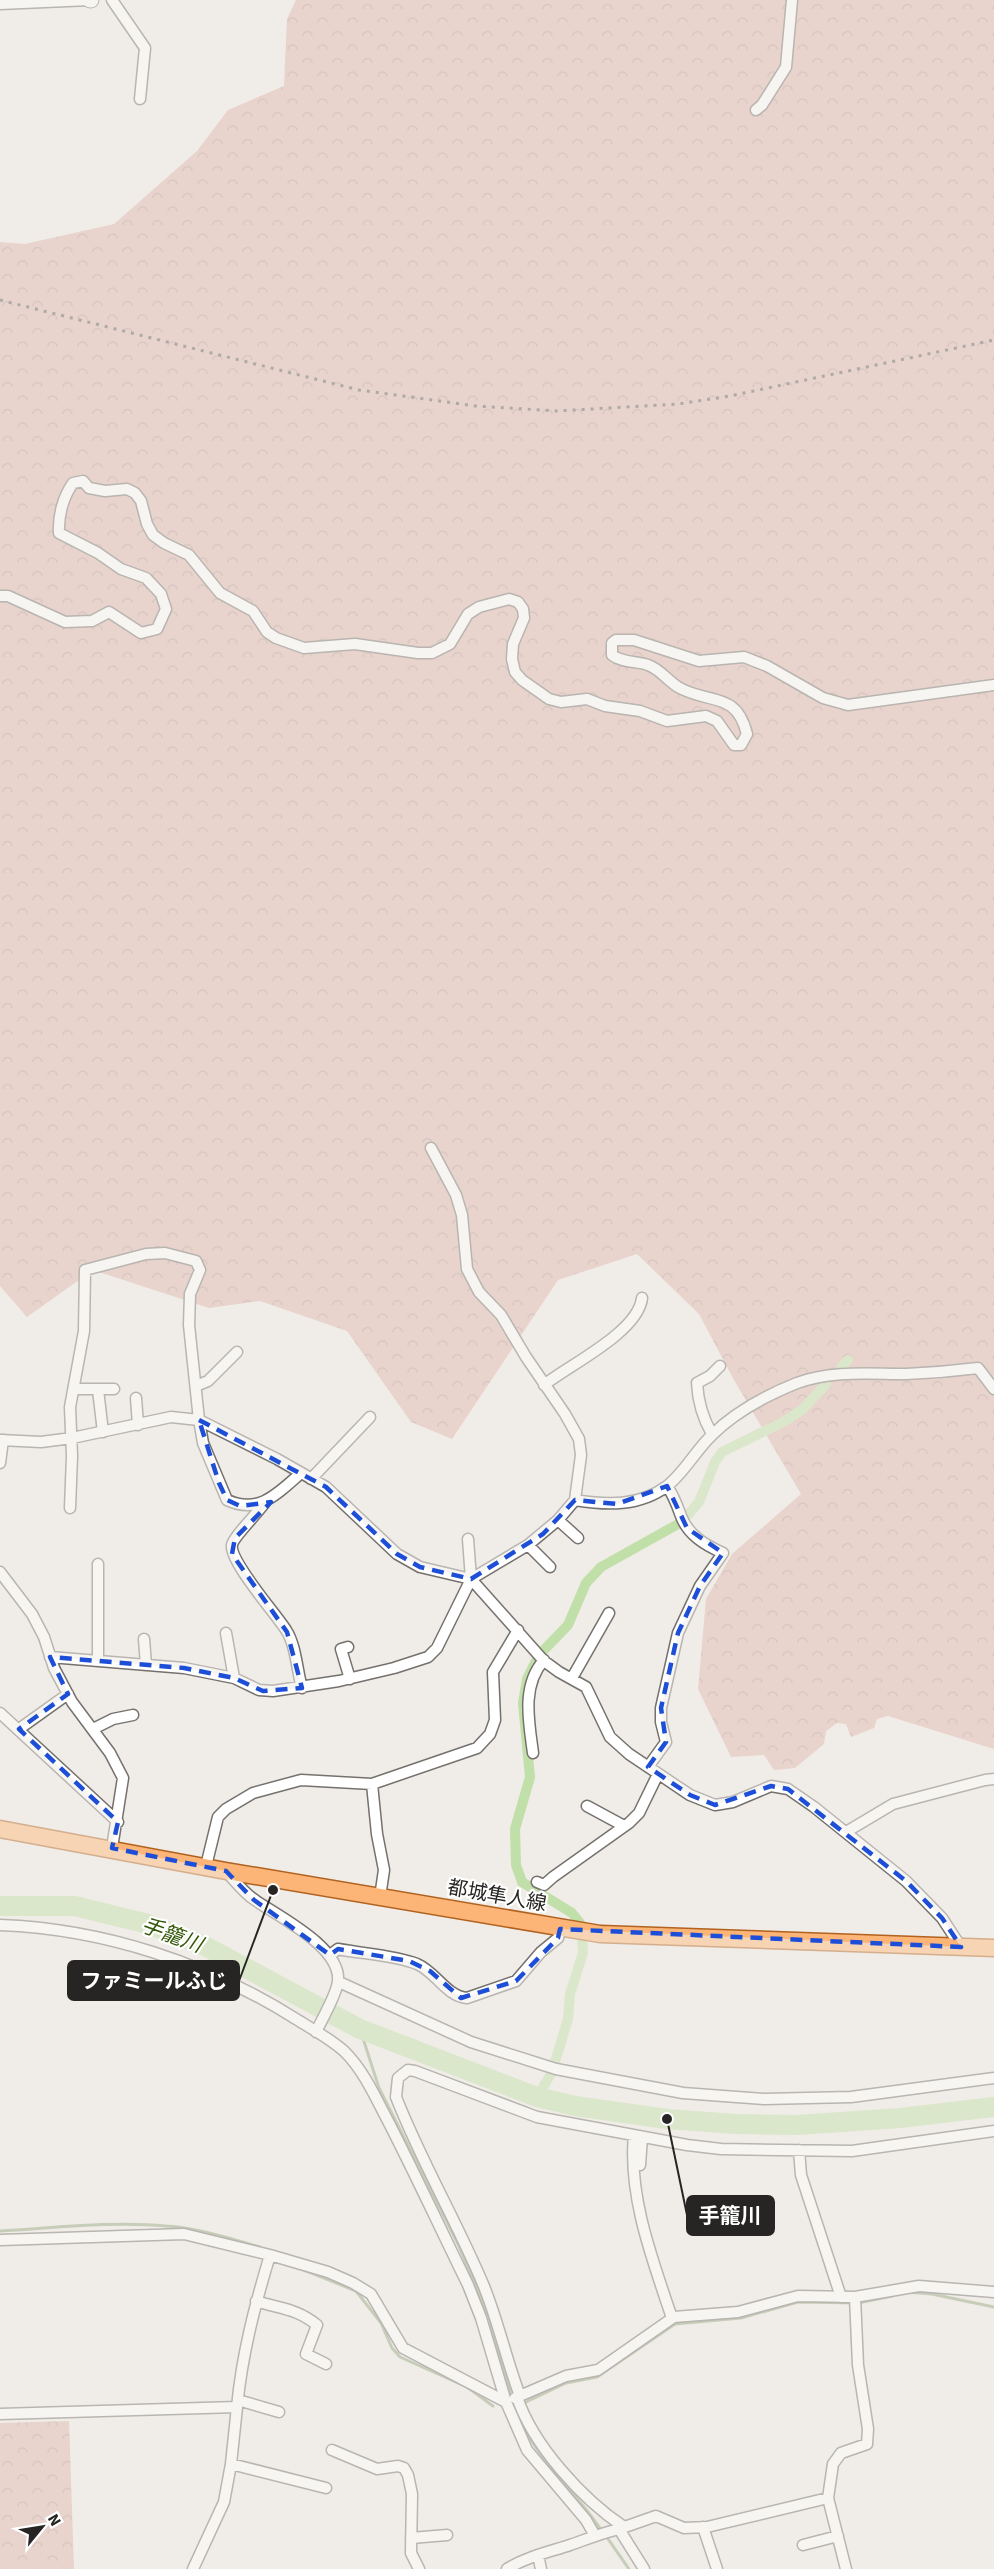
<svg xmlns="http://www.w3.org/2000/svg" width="994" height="2569" font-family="'Source Sans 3','Noto Sans JP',sans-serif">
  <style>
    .forest { fill: url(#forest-crowns) }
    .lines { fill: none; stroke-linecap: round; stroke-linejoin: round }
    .stream { stroke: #92a781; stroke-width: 3 }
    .canal { stroke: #c0dfa9; stroke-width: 10 }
    .river { stroke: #c0dfa9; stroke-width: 20 }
    .street-casing { stroke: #75716d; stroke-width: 13 }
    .secondary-casing { stroke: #75716d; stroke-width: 17 }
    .primary-casing { stroke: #b1621f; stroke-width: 19 }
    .street { stroke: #fff; stroke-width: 10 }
    .secondary { stroke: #fff; stroke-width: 15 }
    .primary { stroke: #fdb577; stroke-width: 16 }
    .rail { stroke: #5d5b58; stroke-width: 3; stroke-dasharray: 3 6; stroke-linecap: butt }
    .marked { fill: none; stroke: #1d4ed8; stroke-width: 4.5; stroke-dasharray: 12 8; stroke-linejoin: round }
    .labels { text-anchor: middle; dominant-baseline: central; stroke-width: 4.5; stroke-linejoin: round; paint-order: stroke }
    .street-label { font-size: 20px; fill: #272523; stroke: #fff }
    .water-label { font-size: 21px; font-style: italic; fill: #35590b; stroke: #fff }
    .leader { fill: none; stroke: #272523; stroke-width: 2 }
    .callout-dot { fill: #272523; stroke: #fff; stroke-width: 2 }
    .callout { fill: #272523; stroke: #272523; stroke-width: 2 }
    .callout-label { font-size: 21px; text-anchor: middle; font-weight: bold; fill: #fff }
  </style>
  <defs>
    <pattern id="forest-crowns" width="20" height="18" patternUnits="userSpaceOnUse" patternTransform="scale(1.5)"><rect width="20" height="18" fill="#deb3ad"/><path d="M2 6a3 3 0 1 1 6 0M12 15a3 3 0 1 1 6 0" fill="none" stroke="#be9a95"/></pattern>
  </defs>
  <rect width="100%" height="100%" fill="#f0ece7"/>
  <!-- forest -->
  <path class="forest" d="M296,0H994V1749L888,1716L877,1719L874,1728L851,1737L846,1724L837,1723L826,1731L824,1744L795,1768L774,1770L764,1755L731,1757L698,1689L706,1599L732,1554L801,1494L734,1380L699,1314L637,1254L558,1280L452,1439L411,1422L347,1331L260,1301L209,1308L93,1270L27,1317L0,1286V242L25,244L114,224L197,151L228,110L284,86L287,19Z
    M69,2421L74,2569H0V2423Z"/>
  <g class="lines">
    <!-- stream -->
    <path class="stream" d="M360,2029L379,2088L458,2244L489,2317L510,2392
      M0,2231C55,2228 111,2221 166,2226C198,2228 229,2238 260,2247
      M304,2270L356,2291L381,2323L392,2348L400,2357L467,2387L493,2406
      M907,2292L932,2294L994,2307
      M524,2403L566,2383L597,2377L675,2324L741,2318L798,2302L858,2303L892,2296
      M521,2424C543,2463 577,2494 602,2531
      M606,2536L629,2569"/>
    <!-- canal -->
    <path class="canal" d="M842,1366L848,1360
      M686,1517L699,1502L715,1462L722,1452L785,1421L803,1409L826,1384
      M543,1651L568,1625L586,1583L601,1567L680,1523
      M536,1661L527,1679L523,1703L530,1777L515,1829L516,1865L522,1882L572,1913L580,1923L582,1938L583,1953L570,1994L568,2019L555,2062
      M537,2097L551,2074"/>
    <!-- river -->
    <path class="river" d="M0,1906H75L148,1924L203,1945L360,2029L537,2097L575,2106L667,2119L736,2124L797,2125L900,2118L994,2107"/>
    <!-- street casing -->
    <g class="street-casing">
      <path id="street" d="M112,0L145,48L140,99
        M0,4L90,0
        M756,110L762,105L786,67L792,0
        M0,596H8L65,622L92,621L109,612L141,633L157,629L166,609L161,594L146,578L121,569L98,553L59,533C58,516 63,497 73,483L83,481L89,488L105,491L127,489L135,493L141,501L147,524L153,535L164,543L189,555L220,593L253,611L267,632L276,638L304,648L355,644L418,653H432L450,644L468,614L479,607L509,599L518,602L523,609L524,618L513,644L512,659L515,672L522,680L549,699L561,702L587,699L605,706L640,711L667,721L706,716L717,721L734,745H741L747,734C736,690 709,705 678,687C668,681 660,669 648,665C637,661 622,663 612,655V643L616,640H634L699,661L744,657L767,666L823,698L848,705L994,685
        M431,1148L456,1195L462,1215L467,1269L479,1292L501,1315L526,1357L565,1414L579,1439L581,1455L575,1500L558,1520L528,1545L471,1579
        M544,1385C571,1364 638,1332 642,1298
        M196,1386L208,1381L237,1352
        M74,1389H114
        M98,1390L103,1432
        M136,1398L138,1425
        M712,1434C702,1417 698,1402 697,1383L710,1376L720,1366
        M0,1440L41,1442L72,1438L171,1417L199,1420L277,1459L326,1487L397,1554L420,1567L471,1579L544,1661L559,1672L586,1687L610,1737L629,1754L690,1795L715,1805L733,1802L771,1786L788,1789L814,1807L906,1881L942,1918L961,1947
        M0,1463L3,1440
        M311,1479L370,1417
        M575,1500C606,1505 639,1507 667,1486C684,1473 696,1450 712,1435C735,1412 767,1395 797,1383C832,1370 869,1374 906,1374C930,1373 954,1371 978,1368L994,1389
        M266,1501C260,1511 233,1537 232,1545C229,1561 276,1614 286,1630C296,1645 297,1671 302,1688
        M70,1508L72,1456L70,1407L84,1331L85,1270L146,1254L165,1253L196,1261L200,1270L190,1294L189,1325L199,1420L203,1443L227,1500C259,1515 278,1493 301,1473
        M558,1520L578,1538
        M528,1545L550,1567
        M0,1572L32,1614L44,1637L54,1668L72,1702L110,1753L123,1778L112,1848
        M226,1633L234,1678
        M144,1639L146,1665
        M348,1647L341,1649L350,1679
        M50,1657L184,1668L234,1678L259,1690L273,1691L339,1681L394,1668L428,1657L437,1648L471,1579L468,1539
        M98,1661V1564
        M572,1678L609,1613
        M0,1713L118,1822
        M19,1729L68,1694
        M93,1729L113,1719L133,1715
        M533,1753C529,1722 521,1686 544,1660
        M648,1767L666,1742L661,1722V1708L678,1633L700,1586L723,1553C705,1545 688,1535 681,1516C677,1505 674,1496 667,1486
        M372,1784L377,1834L384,1870L380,1897
        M587,1806L624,1826
        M846,1832L893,1804L985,1780L994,1779
        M206,1866L218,1817L226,1809L253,1793L301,1780L372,1784L477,1748L490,1734L495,1720L493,1672L518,1630
        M226,1871C235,1881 244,1893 255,1900C279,1917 341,1947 338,1981C337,1994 322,2019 316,2032
        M537,1882L544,1885L553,1877L629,1823L639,1813L658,1774
        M0,1925C105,1929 207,1963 296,2019C312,2029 331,2039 345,2052C365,2072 377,2101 390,2125C417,2178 442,2232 468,2285L481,2318L506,2402L527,2450L586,2520L594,2534
        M330,1955L338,1949C364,1954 394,1955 417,1964C436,1972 446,1996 467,1998L516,1981L541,1952L558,1938L560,1929
        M339,1982L471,2042L556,2069L683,2093L764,2099L851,2097L994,2078
        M634,2135C628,2197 653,2261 672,2318
        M799,2150L801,2175L841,2297
        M640,2165L642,2137
        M0,2240L184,2234L270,2255L328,2272L353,2283L371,2294L403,2348L506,2402
        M256,2301C280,2309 296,2308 317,2325L306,2354L326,2364
        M520,2396C506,2359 498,2320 483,2284C456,2220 421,2161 396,2097L398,2078L408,2070L415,2071L537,2117L687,2145L721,2149L852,2151L994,2131
        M517,2397C533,2445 582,2499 624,2527
        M515,2398L566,2376L598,2370L674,2317L738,2312L798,2296L855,2297L919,2286L994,2292
        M238,2400L279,2412
        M0,2414L237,2407C242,2354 255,2305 270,2255
        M332,2450L377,2469L398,2466L404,2468L408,2475L412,2494L411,2553L419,2569
        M231,2464L326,2488
        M703,2527L717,2569
        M619,2529L656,2516L684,2528L707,2527L828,2498
        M411,2538L447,2535
        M803,2545L838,2536
        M538,2555L541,2569
        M193,2569L224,2502L231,2464L237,2407
        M507,2569C526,2557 549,2552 570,2545C587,2539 602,2533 619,2529L644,2569
        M846,2569L828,2498L833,2464L841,2453L867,2444L868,2429L858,2365L855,2297"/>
    </g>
    <!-- secondary casing -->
    <g class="secondary-casing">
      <path id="secondary" d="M90,0H91"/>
    </g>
    <!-- primary casing -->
    <g class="primary-casing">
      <path id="primary" d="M0,1829L226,1871L600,1934L994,1948"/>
    </g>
    <!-- street -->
    <use href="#street" class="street"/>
    <!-- secondary -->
    <use href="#secondary" class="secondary"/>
    <!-- primary -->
    <use href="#primary" class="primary"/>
    <!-- rail -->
    <path class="rail" d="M0,300L359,390L476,406L557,411L678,404L730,396L994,340"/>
  </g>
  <!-- marked area -->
  <path d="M0 0H994V2569H0ZM199,1420L326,1487L397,1554L420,1567L471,1579L543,1534L575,1500L617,1504L667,1486L687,1528L723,1553L700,1586L678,1633L661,1708L666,1742L648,1767L690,1795L715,1805L771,1786L788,1789L906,1881L942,1918L961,1947L560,1929L558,1938L516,1981L461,1998L430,1971L409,1961L338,1949L330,1955L254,1900L226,1871L112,1848L118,1822L19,1729L68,1694L50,1657L184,1668L234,1678L263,1691L302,1688L287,1632L232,1554L235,1538L271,1502L240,1506L227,1500L219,1483Z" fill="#f0ece7" fill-opacity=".55" fill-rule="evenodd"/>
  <path class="marked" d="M199,1420L326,1487L397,1554L420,1567L471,1579L543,1534L575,1500L617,1504L667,1486L687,1528L723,1553L700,1586L678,1633L661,1708L666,1742L648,1767L690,1795L715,1805L771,1786L788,1789L906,1881L942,1918L961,1947L560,1929L558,1938L516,1981L461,1998L430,1971L409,1961L338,1949L330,1955L254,1900L226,1871L112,1848L118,1822L19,1729L68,1694L50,1657L184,1668L234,1678L263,1691L302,1688L287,1632L232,1554L235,1538L271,1502L240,1506L227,1500L219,1483Z"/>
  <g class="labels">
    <!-- street labels -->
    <g class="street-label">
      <text transform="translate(497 1896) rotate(10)">都城隼人線</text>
    </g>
    <!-- water labels -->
    <g class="water-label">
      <text transform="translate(172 1935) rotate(20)">手籠川</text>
    </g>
  </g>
  <!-- callouts -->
  <path class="leader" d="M273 1890L239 1981M667 2119L687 2215"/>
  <g class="callout-dot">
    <circle cx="273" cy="1890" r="6"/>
    <circle cx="667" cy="2119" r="6"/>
  </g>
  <g class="callout">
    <rect x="68" y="1961" width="171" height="39" rx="6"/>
    <rect x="687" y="2196" width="87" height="39" rx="6"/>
  </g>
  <g class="callout-label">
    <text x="154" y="1988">ファミールふじ</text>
    <text x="730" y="2223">手籠川</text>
  </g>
  <!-- north arrow -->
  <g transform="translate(42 2527) rotate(60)" stroke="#ffffff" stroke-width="4.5" paint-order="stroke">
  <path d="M0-4.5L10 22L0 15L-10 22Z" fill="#272523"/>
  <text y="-9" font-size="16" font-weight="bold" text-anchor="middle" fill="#272523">N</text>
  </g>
</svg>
